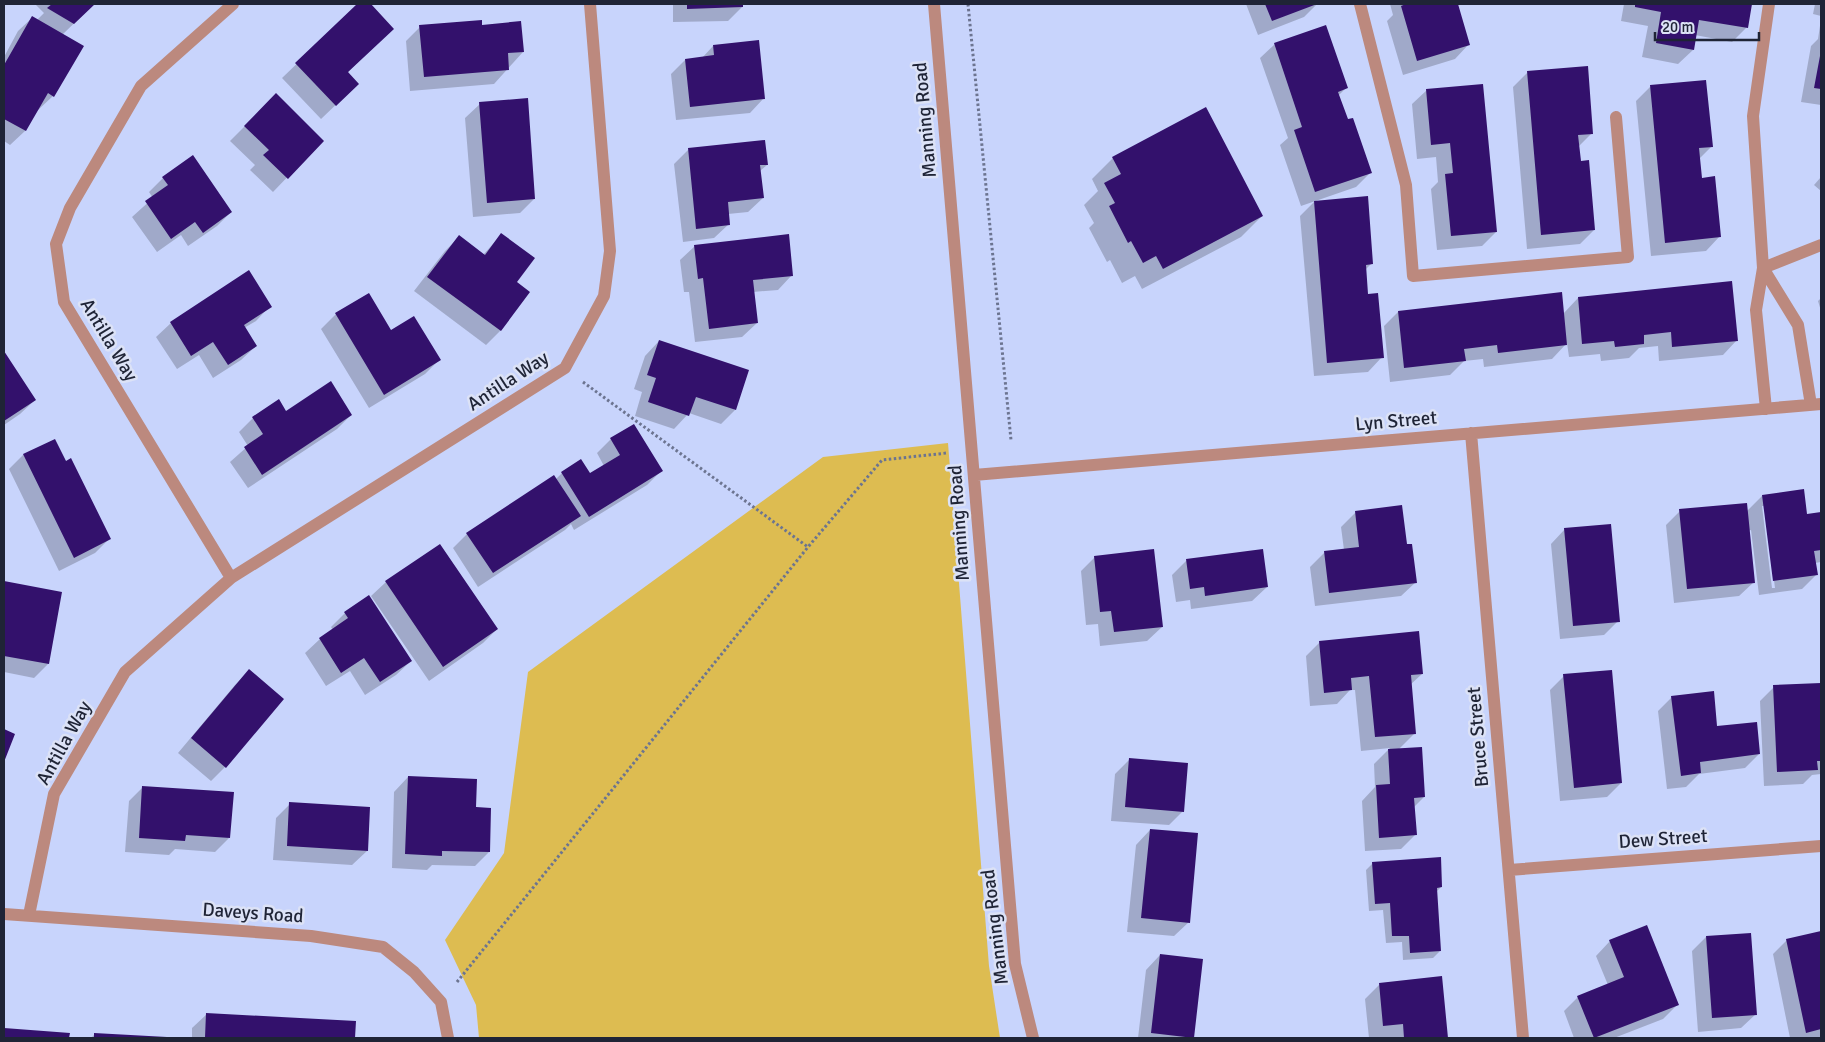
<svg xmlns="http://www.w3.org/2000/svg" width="1825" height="1042" font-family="Signika,sans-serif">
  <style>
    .green { fill: #ddbc51 }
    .shadow { fill: #0003; fill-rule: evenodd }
    .building { fill: #33116c }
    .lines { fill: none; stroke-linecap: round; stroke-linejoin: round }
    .path { stroke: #6c7490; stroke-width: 3; stroke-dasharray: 2.5 2.5; stroke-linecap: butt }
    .minor { stroke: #bc897e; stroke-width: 12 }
    .labels { text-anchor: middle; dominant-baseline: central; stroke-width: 5; stroke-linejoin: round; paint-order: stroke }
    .street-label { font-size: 19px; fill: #1f2436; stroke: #dce2f6 }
  </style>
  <rect width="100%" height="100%" fill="#c8d4fc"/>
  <!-- green -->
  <path class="green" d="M948,443L989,966L1000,1038H479L476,1005L445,940L504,853L528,672L823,457Z"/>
  <!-- shadow -->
  <path class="shadow" d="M35,4H94L62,35L53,96L38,110L37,109L25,131L10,145L4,141V57L18,31L33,17L37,20L44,13Z
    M359,4H369L392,29L347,73L343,98L321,119L282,78Z
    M673,4H742V7L728,21L673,22Z
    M1246,4H1317L1304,17L1258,35Z
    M1390,4H1456L1469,44L1455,59L1403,75L1387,21L1393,15Z
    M1624,4H1751L1746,28L1732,42L1695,35L1693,50L1678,64L1642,57L1648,26L1621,21Z
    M1815,4H1821V16L1813,14Z
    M1821,19V105L1801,102L1811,46L1818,39Z
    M481,26L523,52L494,84L410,91L406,41L420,27Z
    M1275,44L1346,88L1338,96L1370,173L1356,187L1301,206L1280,145L1288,138L1260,58Z
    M713,46L764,98L750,113L676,120L671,74L685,60L702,58Z
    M1527,73L1592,133L1578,147L1594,230L1580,244L1527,249L1513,87Z
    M1705,81L1712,146L1699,159L1701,179L1720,236L1706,251L1651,256L1636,101L1650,87Z
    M1427,90L1496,232L1482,246L1437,250L1431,189L1438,182L1436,157L1417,159L1412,104Z
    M276,95L322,141L273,192L250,170L255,165L230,141Z
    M480,104L534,199L520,213L473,217L465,118Z
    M688,150L767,165L760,171L763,198L748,212L728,214L729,224L714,238L683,242L674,164Z
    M1113,158L1262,216L1241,237L1142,289L1135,276L1122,283L1110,260L1107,262L1089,228L1094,223L1084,205L1098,191L1092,179Z
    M1821,177V191L1814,185Z
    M163,178L231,212L217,226L188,246L181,235L157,252L132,217L153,198L149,192Z
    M1314,202L1372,263L1365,270L1367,296L1382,357L1368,372L1314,376L1300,216Z
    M501,235L515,282L528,292L500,331L486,345L414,291L445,251L459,237L483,255Z
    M695,246L792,275L778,290L753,292L757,323L742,337L695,342L689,292H684L680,260Z
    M248,272L270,306L256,321L244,328L256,346L241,360L213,378L199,355L177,369L156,337L171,323Z
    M1560,293L1563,314L1578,298L1737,340L1723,355L1659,361L1658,346L1639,348L1629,358L1601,361L1600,354L1569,357L1567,343L1552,359L1484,367L1483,359L1464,361L1450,375L1390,382L1384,326L1398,312Z
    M368,294L391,332L439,360L425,374L369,408L321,329L336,314Z
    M1821,298V311L1818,301Z
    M659,341L735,410L721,424L689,413L674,429L635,416L642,392L634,389L645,356Z
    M4,353L35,400L20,414L4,425Z
    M286,413L351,415L337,429L248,488L230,462L248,446L239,432L253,418Z
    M611,439L661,471L647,485L574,530L571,524L565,530L478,587L453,548L467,534L555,480L562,473L590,475L604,466L597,453Z
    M54,440L109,539L95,553L59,571L9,469L23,455Z
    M1762,496L1806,515L1821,513V562L1815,563L1816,575L1802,589L1759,595L1751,530L1748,531L1754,582L1739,596L1674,603L1666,525L1680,511L1746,512ZM1762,506H1764L1775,588H1772Z
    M1356,512L1405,545L1416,582L1401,596L1315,606L1310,567L1325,552L1344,550L1341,527Z
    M1565,529L1618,621L1604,635L1560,639L1551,544Z
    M440,545L497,629L483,643L429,681L371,596L386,582Z
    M1262,550L1267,587L1252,601L1191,609L1190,600L1176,602L1172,575L1186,561Z
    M1095,557L1162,627L1147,641L1100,646L1098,624L1086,625L1081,571Z
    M4,582L61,593L48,664L34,678L4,672Z
    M345,613L411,661L396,675L365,695L350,671L326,686L305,653L320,639L333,630L331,627Z
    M1320,642L1422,674L1410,685L1415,733L1399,749L1424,797L1414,807L1415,835L1401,849L1365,851L1362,801L1375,787L1374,764L1390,748L1361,751L1355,690H1350L1337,704L1310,706L1306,656Z
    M249,671L225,767L211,781L178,753L235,685Z
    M1564,676L1621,783L1607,797L1560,801L1550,690Z
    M1821,685V774L1812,775L1803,784L1764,786L1760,701L1774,687Z
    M1672,697L1716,728L1759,754L1745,768L1699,774L1686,787L1667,789L1658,711Z
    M1129,760L1183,811L1169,825L1111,821L1115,774Z
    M408,777L475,808L489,852L475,866L432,865L427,870L392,868L394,792Z
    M143,787L229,838L215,852L175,849L169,855L125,852L129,801Z
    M290,804L367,851L352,865L273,860L276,818Z
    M1150,830L1189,922L1174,936L1127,932L1136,845Z
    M1373,863L1441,887L1436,892L1440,951L1433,958L1403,960L1402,942L1386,943L1383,910L1369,911L1366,870Z
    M1821,933V1038H1790L1773,954L1787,940Z
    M1706,937L1756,1014L1741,1028L1698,1032L1692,951Z
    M1610,941L1677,1005L1663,1019L1614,1038H1574L1564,1011L1578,997L1608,985L1596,956Z
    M1160,955L1192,1037L1191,1038H1138L1146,970Z
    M1440,978L1447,1038H1369L1365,999L1379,985Z
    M207,1014L355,1023L354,1038H192V1028Z
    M4,1029L68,1034V1038H4Z
    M95,1034L172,1038H91Z"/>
  <!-- building -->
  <path class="building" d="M52,4H95L74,24L47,8Z
    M357,4H371L394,29L348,72L359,84L336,106L295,63Z
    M687,4H743V7L687,9Z
    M1265,4H1317L1272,21Z
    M1406,4H1458L1470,45L1417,61L1401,6Z
    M1635,4H1752L1748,28L1699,20L1694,50L1656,43L1661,12L1635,7Z
    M32,16L84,46L54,97L48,93L26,131L4,119V65Z
    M482,20V25L521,21L524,52L508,53L509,70L424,77L419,25Z
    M1326,25L1348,88L1338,92L1348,119L1353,118L1372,173L1315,192L1294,130L1302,127L1274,43Z
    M759,40L765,99L690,107L685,59L714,55L713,45Z
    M1820,56H1821V89L1814,88Z
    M1588,66L1593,134L1578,135L1581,161L1589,160L1595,230L1541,235L1527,71Z
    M1706,80L1713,147L1699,148L1702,178L1715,176L1721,237L1665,243L1650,85Z
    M1483,84L1497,232L1451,236L1445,174L1453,173L1450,143L1431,145L1426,89Z
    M276,93L324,141L288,179L263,155L269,150L244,126Z
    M528,98L535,199L487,203L479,102Z
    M1206,107L1263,216L1163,269L1156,256L1143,263L1131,241L1128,243L1109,206L1115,203L1104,183L1121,174L1112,157Z
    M765,140L768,165H760L764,198L728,202L730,225L696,229L688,148Z
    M193,155L232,212L203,233L195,222L171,239L145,201L168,185L162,177Z
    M1368,196L1373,264L1366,265L1368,294L1378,293L1384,358L1327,363L1314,201Z
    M501,233L535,258L517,282L530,292L501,331L427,277L459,235L485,255Z
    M789,234L793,276L753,280L758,323L709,329L703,278L698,279L694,245Z
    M249,270L272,307L244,325L257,346L228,365L213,342L191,356L170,322Z
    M1732,281L1738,341L1672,347L1671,332L1644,335V344L1615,347L1614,341L1582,344L1578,297Z
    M1562,292L1567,345L1498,353L1497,345L1464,349L1466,361L1404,368L1398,311Z
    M369,293L391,330L414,316L441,360L384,395L335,313Z
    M659,340L749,370L736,410L696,397L689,416L648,402L656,378L647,375Z
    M4,351L36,400L4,421Z
    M331,381L352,415L262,475L244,447L263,434L252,417L279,399L286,411Z
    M634,424L663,471L589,517L561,472L581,459L590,473L620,455L610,438Z
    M55,439L66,461L71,458L111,539L74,558L23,454Z
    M554,475L581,516L493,573L466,533Z
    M1804,489L1807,514L1821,512V550L1814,551L1818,575L1773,581L1762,495Z
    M1747,503L1755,583L1687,589L1679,509Z
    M1402,505L1407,544H1412L1417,583L1329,593L1324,551L1359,547L1355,511Z
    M1611,524L1620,622L1573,626L1564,528Z
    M440,544L498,629L443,667L385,581Z
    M1154,549L1163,627L1114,632L1111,611L1100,612L1094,556Z
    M1263,549L1268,587L1205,596L1204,587L1190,589L1186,559Z
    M4,581L62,592L49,664L4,656Z
    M369,595L412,661L380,682L364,658L341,673L319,638L348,618L344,612Z
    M1419,631L1423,674L1411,675L1416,734L1375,737L1369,676L1351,678L1352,690L1324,693L1319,641Z
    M249,669L284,699L226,768L191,738Z
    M1612,670L1622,783L1574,788L1563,674Z
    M1821,683V761H1817L1818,770L1777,772L1773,685Z
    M1714,691L1717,726L1757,722L1760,754L1700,762L1701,773L1681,776L1671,696Z
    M4,729L15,734L4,762Z
    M1422,747L1425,797L1414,798L1417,835L1379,838L1376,785L1390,784L1388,749Z
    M1129,758L1188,763L1184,812L1125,807Z
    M408,776L477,779L476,807L491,808L490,852L442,851V856L405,854Z
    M142,786L234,792L230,838L186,835L185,841L139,838Z
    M289,802L370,807L368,851L287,846Z
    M1150,829L1198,833L1190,923L1141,918Z
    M1441,857L1442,887L1437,888L1441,951L1410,953L1409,936H1392L1390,903L1375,904L1372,862Z
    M1647,925L1679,1005L1594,1038L1577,996L1624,977L1609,940Z
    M1821,931V1029L1806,1033L1786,939Z
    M1751,933L1757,1015L1712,1018L1706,936Z
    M1160,954L1203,959L1194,1038L1151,1033Z
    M1442,976L1448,1038H1404L1403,1024L1383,1026L1379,983Z
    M206,1013L356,1021L355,1038H205Z
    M4,1028L70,1033L69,1038H4Z
    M94,1033L167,1037V1038H94Z"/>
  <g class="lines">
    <!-- path -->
    <path class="path" d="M968,4L1011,440
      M583,382L808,547
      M457,982L808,547L882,460L947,453"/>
    <!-- minor -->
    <path class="minor" d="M934,4L1015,964L1033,1038
      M1360,4L1406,185L1413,276L1628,257L1616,117
      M1769,4L1753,116L1763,268L1821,245
      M1763,268L1798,325L1811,405
      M1763,268L1756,310L1766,409
      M1471,433L1523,1038
      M974,475L1821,404
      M231,578L64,302L56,244L70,208L141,86L233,4
      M1509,870L1821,846
      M4,914L311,936L383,947L414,972L441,1002L448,1038
      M29,915L54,794L125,672L231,578L565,368L604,296L610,251L590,4"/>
  </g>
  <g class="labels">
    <!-- street labels -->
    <g class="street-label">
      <text transform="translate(925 120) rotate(-95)">Manning Road</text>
      <text transform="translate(109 340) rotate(59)">Antilla Way</text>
      <text transform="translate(508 381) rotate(-33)">Antilla Way</text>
      <text transform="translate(1396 421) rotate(-5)">Lyn Street</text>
      <text transform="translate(959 523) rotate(-94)">Manning Road</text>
      <text transform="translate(1478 737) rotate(-95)">Bruce Street</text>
      <text transform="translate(64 743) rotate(-61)">Antilla Way</text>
      <text transform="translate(1663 839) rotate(-4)">Dew Street</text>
      <text transform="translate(253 913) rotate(4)">Daveys Road</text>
      <text transform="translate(995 927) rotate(-97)">Manning Road</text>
    </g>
  </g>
  <!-- border -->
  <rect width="1825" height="1042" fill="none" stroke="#1f2436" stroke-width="10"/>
  <!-- scale -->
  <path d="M1655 32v8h104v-8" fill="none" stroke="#1f2436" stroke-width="2.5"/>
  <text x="1662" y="32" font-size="15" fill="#1f2436" stroke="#dce2f6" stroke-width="4" paint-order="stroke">20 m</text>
</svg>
